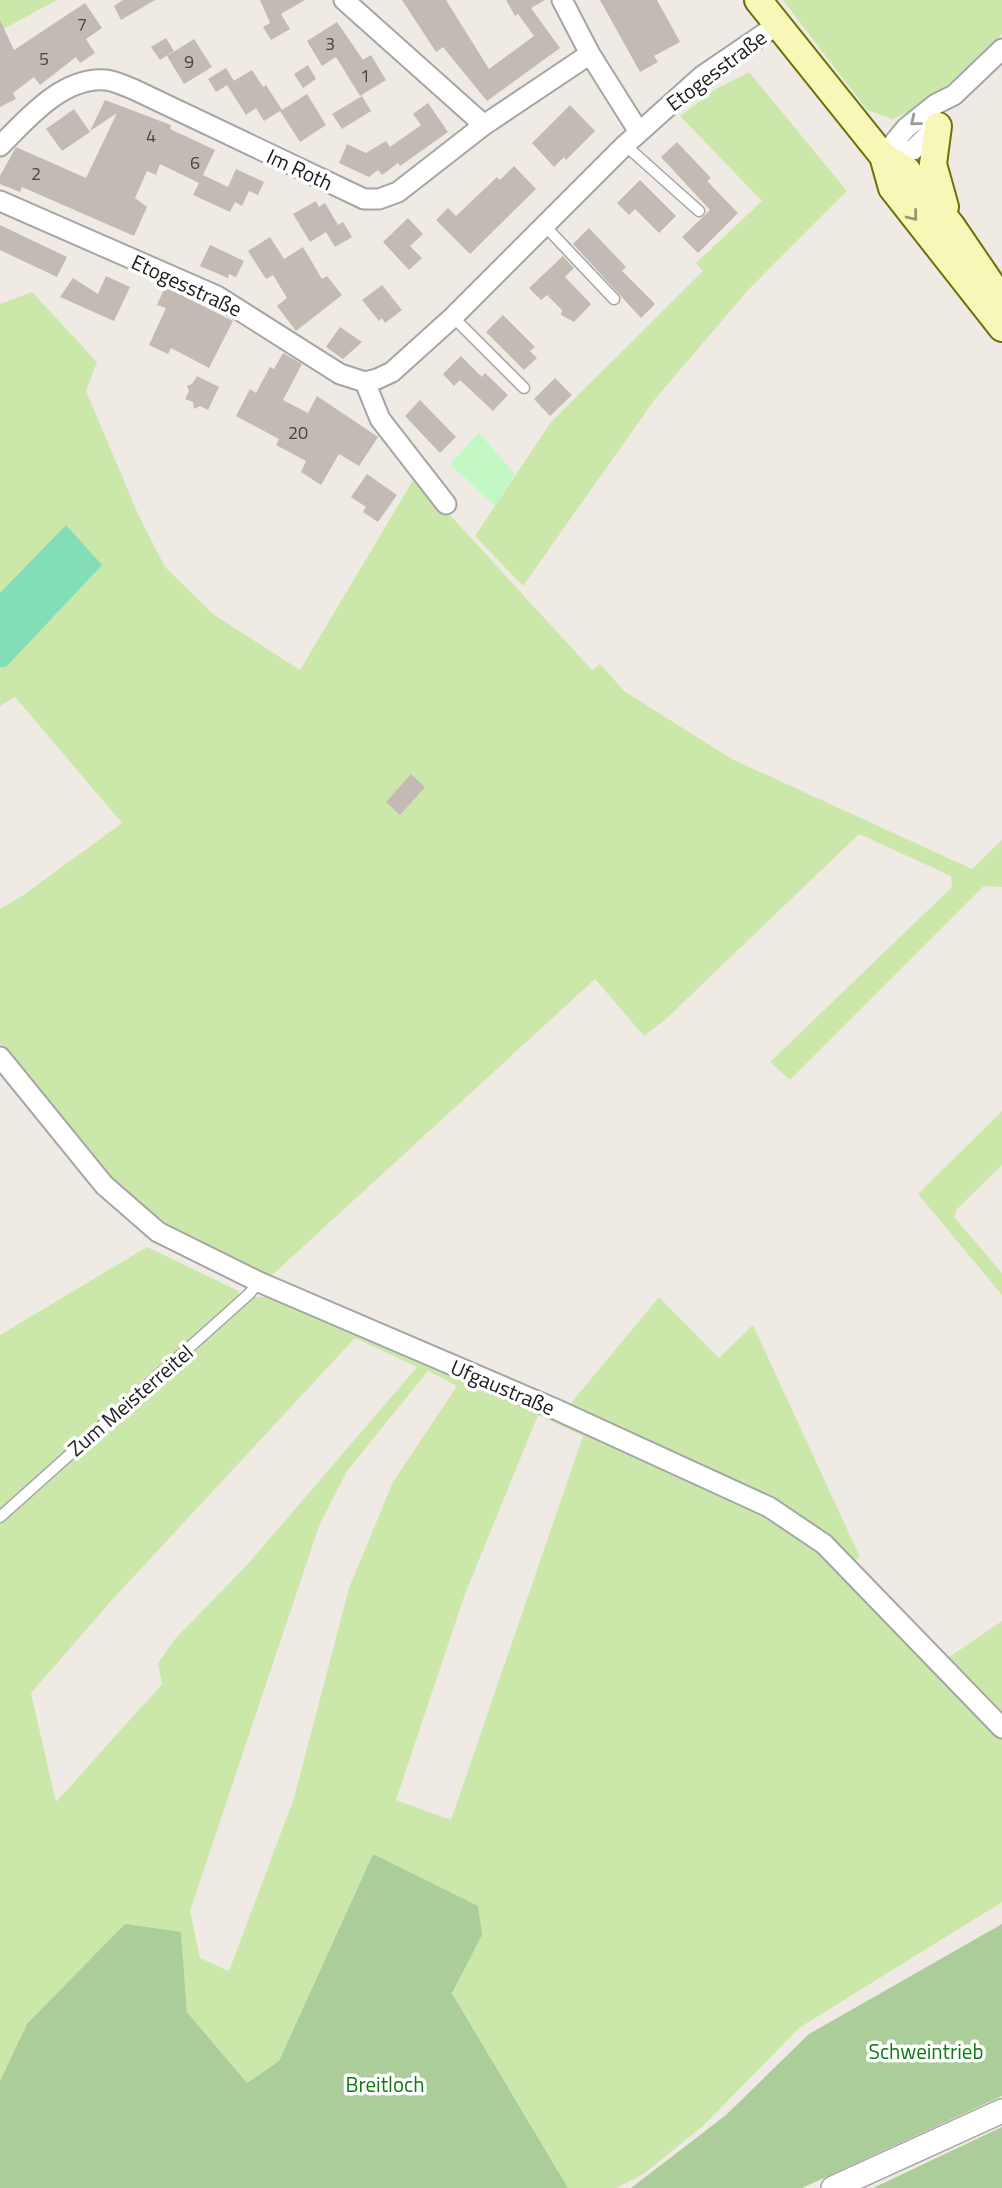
<svg xmlns="http://www.w3.org/2000/svg" width="1002" height="2188" font-family="'Titillium Web',sans-serif">
  <style>
    .grass { fill: #cbe8aa; fill-rule: evenodd }
    .forest { fill: #aacd99 }
    .park { fill: #c1f8c3 }
    .pitch { fill: #83ddb7 }
    .building { fill: #c3bab3 }
    .lines { fill: none; stroke-linecap: round; stroke-linejoin: round }
    .service-casing { stroke: #a5a5a5; stroke-width: 13 }
    .minor-casing { stroke: #a5a5a5; stroke-width: 23 }
    .tertiary-casing { stroke: #a5a5a5; stroke-width: 26 }
    .secondary-casing { stroke: #6b7306; stroke-width: 30 }
    .service { stroke: #fff; stroke-width: 10 }
    .minor { stroke: #fff; stroke-width: 19 }
    .tertiary { stroke: #fff; stroke-width: 23 }
    .secondary { stroke: #f7f8b8; stroke-width: 26 }
    .oneway { stroke: #9a9a9a }
    .oneway2 { stroke: #959673 }
    .labels { text-anchor: middle; dominant-baseline: central; stroke-width: 7; stroke-linejoin: round; paint-order: stroke }
    .number-label { font-size: 18px; fill: #474543 }
    .street-label { font-size: 21px; fill: #1e1e1e; stroke: #fff }
    .park-label { font-size: 21px; fill: #0d7a12; stroke: #fff }
  </style>
  <rect width="100%" height="100%" fill="#efebe4"/>
  <!-- grass -->
  <path class="grass" d="M0,0H57L0,31Z
    M783,0H1002V34L924,106L892,119L867,110Z
    M749,72L847,191L749,289L655,399L523,586L475,536L551,422L703,271L696,263L762,201L680,116L716,89Z
    M32,292L97,362L86,391L138,514L165,567L213,614L300,670L415,477L592,670L600,664L624,691L732,759L972,869L1002,840V887L984,886L790,1080L770,1062L952,887L951,876L859,834L665,1020L644,1036L595,979L270,1277L171,1232L133,1206L0,1043V909L22,896L122,823L15,697L0,706V304Z
    M1002,1111V1165L957,1209L954,1217L1002,1273V1295L918,1194Z
    M147,1247L239,1291L238,1297L145,1378L0,1512V1335Z
    M254,1297H269L582,1430L741,1502L795,1531L843,1572L1002,1735V1902L799,2028L704,2125L645,2173L617,2188H568L452,1992L482,1935L373,1854L279,2061L247,2083L187,2012L181,1932L27,2024L0,2081V1524ZM355,1338L417,1367L247,1565L175,1639L158,1663L162,1684L56,1802L31,1693L111,1601ZM428,1371L457,1386L393,1482L349,1588L294,1798L229,1971L200,1958L190,1911L319,1526L347,1471ZM538,1415L583,1436L451,1820L396,1800L465,1594Z
    M659,1297L719,1358L753,1325L860,1557L854,1561L567,1408Z
    M1002,1621V1719L948,1658Z"/>
  <!-- forest -->
  <path class="forest" d="M373,1854L478,1906L482,1935L452,1993L568,2188H0V2081L27,2024L125,1924L181,1932L187,2012L247,2083L279,2061Z
    M1002,1924V2096L802,2188H631L726,2115L809,2034Z
    M1002,2127V2188H873Z"/>
  <!-- park -->
  <path class="park" d="M479,433L515,474L495,506L450,464Z"/>
  <!-- pitch -->
  <path class="pitch" d="M66,525L102,565L6,667H0V593Z"/>
  <!-- building -->
  <path class="building" d="M123,0H155L121,20L114,6Z
    M260,0H305L281,14L290,29L271,40L263,27L270,23Z
    M402,0H446L489,69L534,36L518,14L515,16L506,0H545L531,8L560,48L487,101L443,47L436,52Z
    M600,0H657L680,42L654,56L658,62L640,72Z
    M85,3L102,28L86,39L95,53L80,63L76,57L40,85L34,77L13,93L16,99L0,107V20L14,50Z
    M337,22L363,60L371,55L386,80L360,96L336,57L322,66L307,41Z
    M166,38L174,51L160,60L151,47Z
    M194,39L212,67L184,84L167,56Z
    M308,65L316,79L303,88L294,74Z
    M226,68L234,81L216,92L208,79Z
    M252,70L263,87L266,85L282,110L307,94L326,125L300,142L280,111L264,121L256,108L246,115L227,85Z
    M362,96L371,111L342,129L332,114Z
    M105,100L171,125L170,129L215,150L203,175L228,187L236,169L264,182L258,195L249,191L242,206L235,202L230,212L193,195L199,183L160,164L156,175L147,171L135,198L147,207L134,236L22,187L20,192L0,184V176L16,147L86,178L117,113L90,131Z
    M428,103L448,132L400,166L398,163L382,175L378,170L369,177L339,163L347,144L366,153L386,141L390,147L421,125L413,114Z
    M570,105L595,131L566,160L564,157L554,167L532,143Z
    M74,109L90,132L62,151L46,129Z
    M677,142L711,178L707,181L738,213L698,253L682,237L710,210L661,157Z
    M514,166L536,189L470,254L436,220L448,208L456,216L497,177L500,180Z
    M640,180L676,216L659,233L635,209L629,215L617,203Z
    M316,201L319,207L325,203L338,225L343,222L352,237L335,247L326,232L310,242L293,214Z
    M408,218L423,234L410,246L422,258L409,270L383,242Z
    M0,225L67,257L57,277L0,250Z
    M589,228L626,267L622,271L655,304L641,318L573,244Z
    M270,237L284,259L303,247L322,279L327,276L342,295L296,331L277,306L287,298L273,275L266,279L248,251Z
    M210,245L244,261L236,277L229,274L228,278L200,266Z
    M563,256L574,268L565,277L591,304L574,322L561,315L562,310L547,295L541,300L529,288Z
    M106,276L130,287L114,321L60,297L73,278L98,294Z
    M382,285L402,310L385,323L382,318L379,321L362,300Z
    M165,287L233,321L209,368L171,348L168,354L149,345L166,308L157,305Z
    M503,315L535,347L530,351L537,358L524,370L486,332Z
    M340,327L362,342L343,359L326,347Z
    M283,353L302,364L283,400L308,413L317,396L378,437L359,466L339,454L321,485L301,472L306,461L276,445L279,439L236,416L250,389L256,393L270,367L274,369Z
    M461,356L482,377L485,373L508,395L493,411L460,380L454,386L443,374Z
    M197,376L219,387L208,410L200,406L194,409L193,402L185,399L189,391L187,386L192,384Z
    M555,378L572,395L550,416L534,399Z
    M420,400L456,437L440,453L405,416Z
    M367,474L397,495L378,522L363,512L366,507L351,497Z
    M411,774L425,787L400,815L386,802Z"/>
  <g class="lines">
    <!-- service casing -->
    <g class="service-casing">
      <path id="service" d="M625,145L699,211
        M544,225L614,299
        M453,317L524,388
        M0,1517L249,1294L259,1282"/>
    </g>
    <!-- minor casing -->
    <g class="minor-casing">
      <path id="minor" d="M344,0L484,125
        M562,0L590,54L639,132
        M0,146C27,119 63,76 106,80C115,81 125,86 133,89L364,199H379L398,192L484,125L590,54
        M883,156L906,128L936,104L954,95L1002,49
        M883,156L913,150L939,124
        M0,201L217,296L340,374L365,382L377,379L392,372L453,317L625,145L702,76L777,25
        M365,382L380,419L446,504
        M0,1057L104,1185L158,1232L259,1282L553,1408L769,1507L824,1544L1002,1728"/>
    </g>
    <!-- tertiary casing -->
    <g class="tertiary-casing">
      <path id="tertiary" d="M833,2188L1002,2111"/>
    </g>
    <!-- secondary casing -->
    <g class="secondary-casing">
      <path id="secondary" d="M758,0L883,156L907,170L951,225L1002,300
        M938,126L933,164L945,207
        M883,156L892,188L1002,328"/>
    </g>
    <!-- service -->
    <use href="#service" class="service"/>
    <!-- minor -->
    <use href="#minor" class="minor"/>
    <!-- tertiary -->
    <use href="#tertiary" class="tertiary"/>
    <!-- secondary -->
    <use href="#secondary" class="secondary"/>
  </g>
  <!-- one-way arrows -->
  <defs><path id="oneway-chevron" d="M-2-3.5L2.5 0L-2 3.5" fill="none" stroke-width="1.6" stroke-linecap="round" stroke-linejoin="round" transform="scale(1.75)"/></defs>
  <use class="oneway" href="#oneway-chevron" transform="translate(915 121) rotate(141)"/>
  <use class="oneway2" href="#oneway-chevron" transform="translate(913 216) rotate(52)"/>
  <g class="labels">
    <!-- number labels -->
    <g class="number-label">
      <text x="82" y="24">7</text>
      <text x="330" y="43">3</text>
      <text x="44" y="58">5</text>
      <text x="189" y="61">9</text>
      <text x="365" y="75">1</text>
      <text x="151" y="135">4</text>
      <text x="195" y="162">6</text>
      <text x="36" y="173">2</text>
      <text x="298" y="432">20</text>
    </g>
    <!-- street labels -->
    <g class="street-label">
      <text transform="translate(716 70) rotate(-37)">Etogesstraße</text>
      <text transform="translate(300 169) rotate(25)">Im Roth</text>
      <text transform="translate(187 285) rotate(25)">Etogesstraße</text>
      <text transform="translate(503 1387) rotate(23)">Ufgaustraße</text>
      <text transform="translate(130 1400) rotate(-41)">Zum Meisterreitel</text>
    </g>
    <!-- park labels -->
    <g class="park-label">
      <text x="926" y="2051">Schweintrieb</text>
      <text x="385" y="2084">Breitloch</text>
    </g>
  </g>
</svg>
